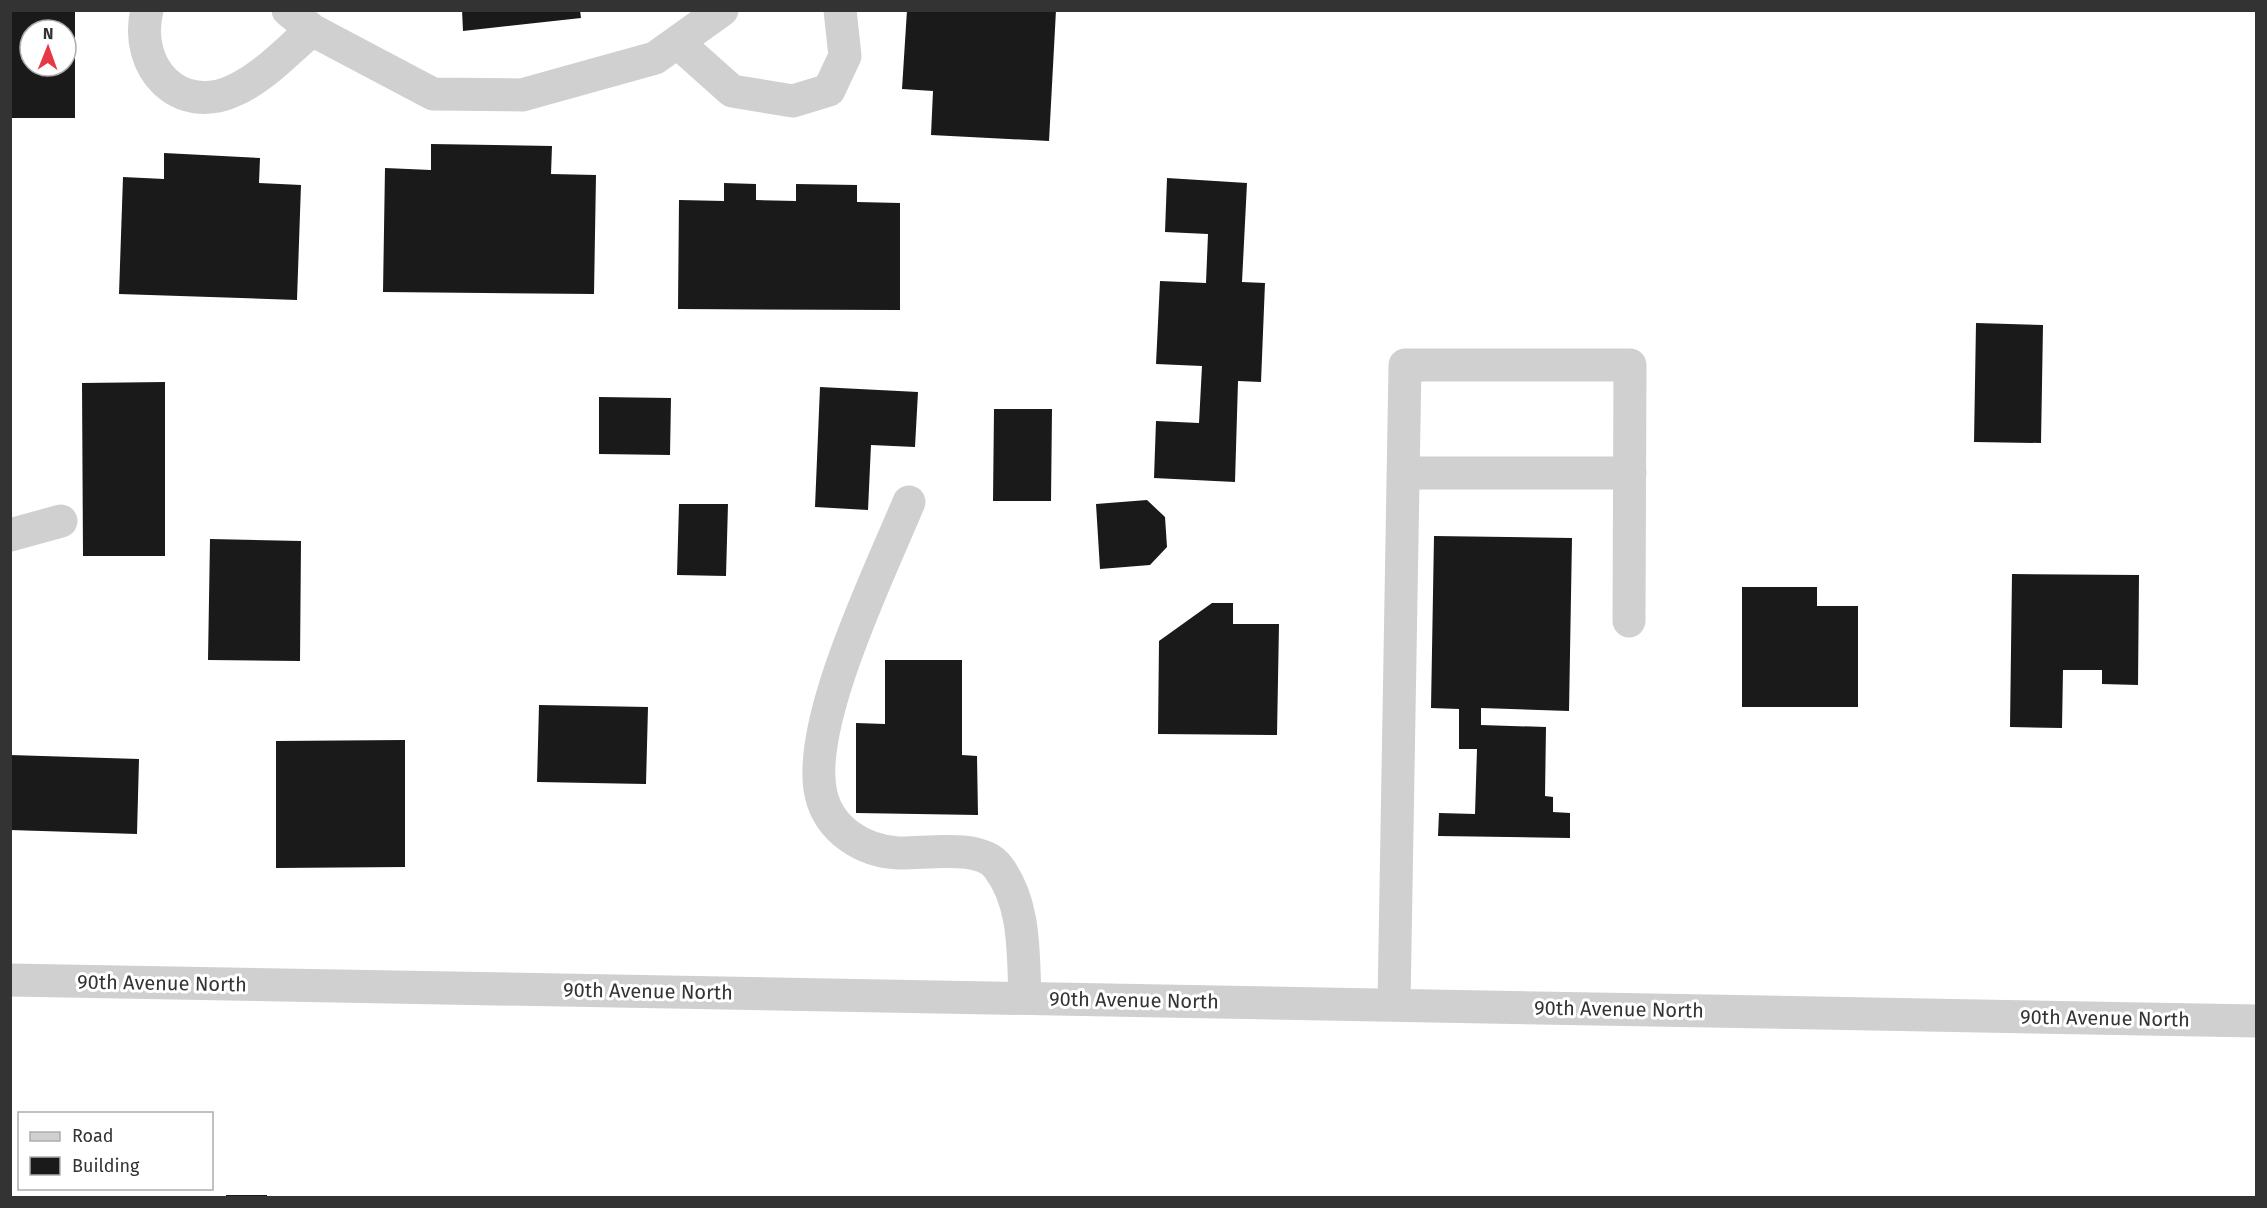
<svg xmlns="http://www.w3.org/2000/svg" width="2267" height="1208" font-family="'Fira Sans',sans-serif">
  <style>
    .building { fill: #1a1a1a; fill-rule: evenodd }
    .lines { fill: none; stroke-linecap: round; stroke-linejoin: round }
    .minor { stroke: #d0d0d0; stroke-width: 33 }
    .labels { text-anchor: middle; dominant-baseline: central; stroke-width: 6; stroke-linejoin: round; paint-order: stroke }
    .street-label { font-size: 20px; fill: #333; stroke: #fff }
  </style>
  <rect width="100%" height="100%" fill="#fff"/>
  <!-- building -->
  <path class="building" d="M10,10H75V118H10ZM30,30H66V66H30Z
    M462,10H580L581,18L463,31Z
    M907,10H1056L1049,141L931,135L933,91L902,89Z
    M431,144L552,146L551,174L596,175L594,294L383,292L385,168L431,170Z
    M164,153L260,158L259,183L301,185L297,300L119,294L123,177L164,179Z
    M1167,178L1247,183L1242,282L1265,283L1261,382L1238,381L1235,482L1154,478L1156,421L1199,423L1202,366L1156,364L1160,281L1206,283L1208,234L1165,232Z
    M724,183L756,184V200L796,201V184L857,185V202L900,203V310L678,309L679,200L724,201Z
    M1976,323L2043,325L2041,443L1974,442Z
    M165,382V556H83L82,383Z
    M820,387L918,392L915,447L871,445L868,510L815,507Z
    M599,397L671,398L670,455L599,454Z
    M994,409H1052L1051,501H993Z
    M1147,500L1165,517L1167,547L1150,565L1100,569L1096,504Z
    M679,504H728L726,576L677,575Z
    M1434,536L1572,538L1569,711L1481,708V725L1546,727L1545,796L1553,797V812L1570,813V838L1438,836L1439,813L1475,814L1477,749H1459V709L1431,708Z
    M210,539L301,541L300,661L208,660Z
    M2012,574L2139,575L2138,685L2102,684V670H2063L2062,728L2010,727Z
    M1742,587H1817V606H1858V707H1742Z
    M1212,603H1233V624H1279L1277,735L1158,734L1159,641Z
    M885,660H962V755L977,756L978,815L856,813V723L885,724Z
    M539,705L648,707L646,784L537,782Z
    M405,740V867L276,868V741Z
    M10,755L139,759L137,834L10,830Z
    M226,1195H267V1198H226Z"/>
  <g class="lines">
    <!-- minor -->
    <path class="minor" d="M147,10C133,67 179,117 235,90C264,77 288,50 312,30
      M288,10L312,30L433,94L522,95L655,58L722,10
      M677,42L732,91L793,101L829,90L845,56L840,10
      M1403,473H1630
      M909,502C881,570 805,724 821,794C829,830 863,851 898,853C925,854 980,843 998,867C1026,904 1023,954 1025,998
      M10,535L61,521
      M10,980L2256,1021
      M1394,1004L1405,365H1630L1629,621"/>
  </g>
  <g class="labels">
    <!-- street labels -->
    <g class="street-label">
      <text transform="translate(162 983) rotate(1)">90th Avenue North</text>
      <text transform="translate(648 991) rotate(1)">90th Avenue North</text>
      <text transform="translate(1134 1000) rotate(1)">90th Avenue North</text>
      <text transform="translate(1619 1009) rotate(1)">90th Avenue North</text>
      <text transform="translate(2105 1018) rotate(1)">90th Avenue North</text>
    </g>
  </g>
  <!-- border -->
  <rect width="2267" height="1208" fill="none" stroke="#333333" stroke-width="24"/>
  <!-- legend -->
  <rect x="18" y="1112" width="195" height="78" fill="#ffffff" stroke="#adadad" stroke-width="1.5"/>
  <rect x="30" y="1132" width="30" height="9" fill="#d0d0d0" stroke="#adadad" stroke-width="1.5"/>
  <text x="72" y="1142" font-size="18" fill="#333333">Road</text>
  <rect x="30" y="1157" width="30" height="18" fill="#1a1a1a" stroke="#adadad" stroke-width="1.5"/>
  <text x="72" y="1172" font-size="18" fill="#333333">Building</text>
  <!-- north arrow -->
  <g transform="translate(48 48) rotate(1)"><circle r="28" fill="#ffffff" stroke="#adadad" stroke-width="1.5"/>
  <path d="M0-4.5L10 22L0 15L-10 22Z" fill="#e63946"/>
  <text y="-9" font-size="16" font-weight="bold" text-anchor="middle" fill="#333333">N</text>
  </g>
</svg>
